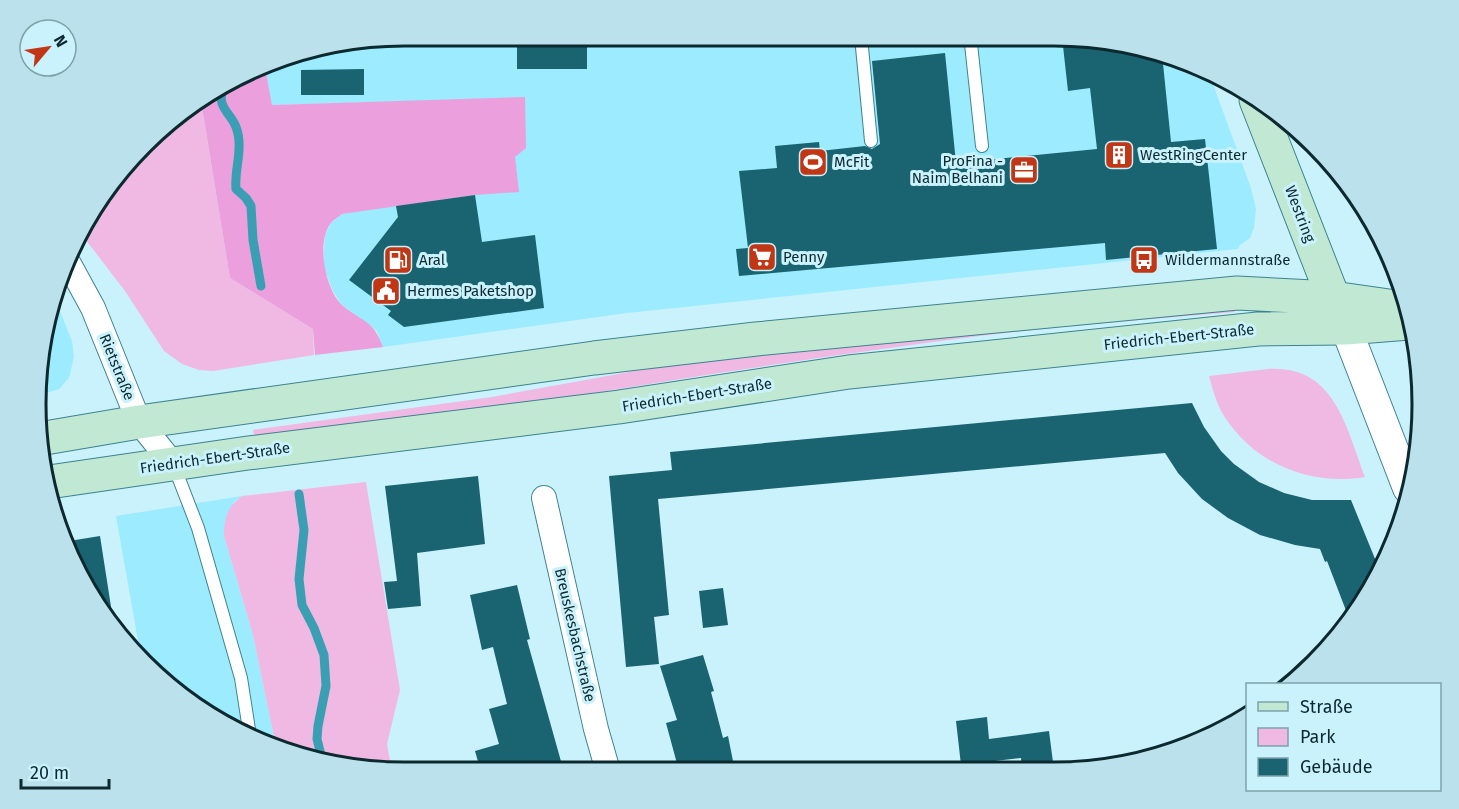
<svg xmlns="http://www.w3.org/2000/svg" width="1459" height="809" font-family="'Fira Sans',sans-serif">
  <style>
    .built { fill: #9cebfe }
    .green { fill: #f0b9e4 }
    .forest { fill: #eb9fdc }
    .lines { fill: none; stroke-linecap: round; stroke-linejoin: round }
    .stream { stroke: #3b9fb4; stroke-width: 9 }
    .building { fill: #1a6371 }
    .service-casing { stroke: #3e8290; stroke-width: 14 }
    .minor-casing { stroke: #3e8290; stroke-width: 26 }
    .tertiary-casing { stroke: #3e8290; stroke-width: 32 }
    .secondary-casing { stroke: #3e8290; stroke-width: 35 }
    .service { stroke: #fff; stroke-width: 12 }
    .minor { stroke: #fff; stroke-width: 24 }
    .tertiary { stroke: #fff; stroke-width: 30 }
    .secondary { stroke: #c0e8d2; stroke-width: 33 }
    .labels { text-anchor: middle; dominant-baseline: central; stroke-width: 6; stroke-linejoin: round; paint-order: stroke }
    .poi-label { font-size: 15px; fill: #0c292f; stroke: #caf2fc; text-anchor: start }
    .street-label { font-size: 15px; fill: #0c292f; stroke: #caf2fc }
    .rim { fill: none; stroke: #0c292f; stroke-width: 3 }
  </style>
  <rect width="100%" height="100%" fill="#caf2fc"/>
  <!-- built -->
  <path class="built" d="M405,36L1078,37L1150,49L1209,73L1251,188L1256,209L1254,228L1250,238L1240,245L1238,249L627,313L383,347L377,331L341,304L332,289L324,267V252L325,235L331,223L342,214L396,205L515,157L525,98L272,105L265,67L286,56Z
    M54,297L72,341L74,357L69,378L59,389L40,395L48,309Z
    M242,496L234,502L224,536L253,635L276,747L221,724L141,658L116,516Z"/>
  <!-- green -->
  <path class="green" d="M201,101L230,278L313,329L314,355L213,371L199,370L182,364L164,351L125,291L82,235L98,200L180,112Z
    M1234,304L1235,312C1153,319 1070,325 988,335C743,365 500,411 256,444L253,430L492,397L651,368L753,353Z
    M1268,369C1335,365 1346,427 1365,477C1311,486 1257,465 1226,419C1217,406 1213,391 1209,376Z
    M366,482L400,690L387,744L392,772H381L309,760L276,747L253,635L224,536C224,518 227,507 242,496Z"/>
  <!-- forest -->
  <path class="forest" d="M265,67L272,105L525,97L526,148L515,157L519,192L475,195L342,214C339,217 334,219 331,223C316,241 325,289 342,305C362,322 373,319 383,347L315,355L313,329L230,278L201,101Z"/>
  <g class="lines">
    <!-- stream -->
    <path class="stream" d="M223,89C216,107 231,113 236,127C244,148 234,169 236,189L246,198L251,206L253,240L261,286
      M299,494L304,530L299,579L302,605L314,628L324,655L326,686L318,726L317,739L323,763"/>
  </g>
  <!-- building -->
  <path class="building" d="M517,36H587V69H517Z
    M1062,37H1078L1150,49L1162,54L1171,142L1205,139L1217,249L1106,260L1105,243L739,276L736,249L748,248L739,171L777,168L775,146L819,142L820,151L865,146L872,149L880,144L872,61L945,53L956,163L1097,149L1090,88L1068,91Z
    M364,69V95H301V70Z
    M475,195L482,242L535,235L544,308L404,327L388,315L391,311L349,280L398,217L396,206Z
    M1192,403L1204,427L1221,451L1234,464L1259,482L1284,493L1312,500H1351L1380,571L1374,588L1350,621L1327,561L1325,562L1320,549L1295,545L1260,535L1228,518L1202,499L1178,473L1165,453L658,499L669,615L654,617L659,664L626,667L609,476L672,470L670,452Z
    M478,476L485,544L417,553L421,606L388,609L384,582L397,581L385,486Z
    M100,536L114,626L63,542Z
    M517,585L530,639L527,640L564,772H481L475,751L499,744L489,709L507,704L493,647L482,650L470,595Z
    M723,588L728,625L703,628L699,591Z
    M703,655L714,691L711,692L723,738L728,736L735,771H679L666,723L677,720L660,666Z
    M987,717L989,739L1049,731L1054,770H1022L1021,758L961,765L956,721Z"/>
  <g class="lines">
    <!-- service casing -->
    <g class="service-casing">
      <path id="service" d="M861,37L871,141
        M971,44L982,146
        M174,466L198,528L241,678L250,736"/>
    </g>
    <!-- minor casing -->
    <g class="minor-casing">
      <path id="minor" d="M69,264L93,308L139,422L173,464
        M544,498L596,729L608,771"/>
    </g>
    <!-- tertiary casing -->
    <g class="tertiary-casing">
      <path id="tertiary" d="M1346,328L1408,488"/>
    </g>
    <!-- secondary casing -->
    <g class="secondary-casing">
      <path id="secondary" d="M1256,100L1340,315
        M39,439L139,422L594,358L756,339L1237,293L1333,298L1410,309
        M49,482L248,453L619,407L849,372L1258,329L1346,328L1409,323"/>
    </g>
    <!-- service -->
    <use href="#service" class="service"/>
    <!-- minor -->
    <use href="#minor" class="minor"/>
    <!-- tertiary -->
    <use href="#tertiary" class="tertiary"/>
    <!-- secondary -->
    <use href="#secondary" class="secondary"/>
  </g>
  <!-- icons -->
  <defs>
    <g id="building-square" transform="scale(1.5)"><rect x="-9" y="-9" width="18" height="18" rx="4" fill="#c13716" stroke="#caf2fc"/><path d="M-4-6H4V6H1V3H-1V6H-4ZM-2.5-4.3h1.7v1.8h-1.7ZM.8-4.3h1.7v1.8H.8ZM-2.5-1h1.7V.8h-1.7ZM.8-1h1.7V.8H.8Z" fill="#fff"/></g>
    <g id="stadium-square" transform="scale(1.5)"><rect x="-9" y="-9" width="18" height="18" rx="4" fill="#c13716" stroke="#caf2fc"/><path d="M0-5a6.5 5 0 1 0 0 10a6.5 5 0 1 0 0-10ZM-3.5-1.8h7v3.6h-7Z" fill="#fff"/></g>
    <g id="office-square" transform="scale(1.5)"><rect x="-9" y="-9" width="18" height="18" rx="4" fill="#c13716" stroke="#caf2fc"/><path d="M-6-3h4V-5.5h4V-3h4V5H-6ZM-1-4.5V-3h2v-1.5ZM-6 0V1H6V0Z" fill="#fff"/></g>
    <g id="supermarket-square" transform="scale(1.5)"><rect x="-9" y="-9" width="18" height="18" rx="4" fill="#c13716" stroke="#caf2fc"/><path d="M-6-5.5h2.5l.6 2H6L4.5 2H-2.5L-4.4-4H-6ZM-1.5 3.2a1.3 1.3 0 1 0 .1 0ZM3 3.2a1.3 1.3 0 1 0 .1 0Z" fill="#fff"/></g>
    <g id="fuel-square" transform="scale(1.5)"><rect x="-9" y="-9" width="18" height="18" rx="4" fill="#c13716" stroke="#caf2fc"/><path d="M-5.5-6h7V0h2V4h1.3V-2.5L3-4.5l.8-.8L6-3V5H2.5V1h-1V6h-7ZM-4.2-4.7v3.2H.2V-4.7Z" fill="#fff"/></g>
    <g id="bus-square" transform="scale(1.5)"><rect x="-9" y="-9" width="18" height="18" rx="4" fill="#c13716" stroke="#caf2fc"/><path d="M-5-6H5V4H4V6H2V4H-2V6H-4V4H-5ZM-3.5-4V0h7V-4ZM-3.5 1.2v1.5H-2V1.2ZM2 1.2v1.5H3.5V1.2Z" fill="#fff"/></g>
    <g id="civic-square" transform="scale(1.5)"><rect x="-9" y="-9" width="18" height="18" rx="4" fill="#c13716" stroke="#caf2fc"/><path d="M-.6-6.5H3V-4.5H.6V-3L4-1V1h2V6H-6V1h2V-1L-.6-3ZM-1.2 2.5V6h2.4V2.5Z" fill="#fff"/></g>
  </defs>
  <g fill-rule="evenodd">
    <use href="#building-square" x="1119" y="155"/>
    <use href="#stadium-square" x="813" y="162"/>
    <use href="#office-square" x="1024" y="170"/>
    <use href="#supermarket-square" x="762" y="257"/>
    <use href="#fuel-square" x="398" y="260"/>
    <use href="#bus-square" x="1144" y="260"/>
    <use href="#civic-square" x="386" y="291"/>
  </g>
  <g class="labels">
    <!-- poi labels -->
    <g class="poi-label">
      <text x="1140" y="155">WestRingCenter</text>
      <text x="1003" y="161" text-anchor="end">ProFina -<tspan x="1003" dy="17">Naim Belhani</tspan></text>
      <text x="834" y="162">McFit</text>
      <text x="783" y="257">Penny</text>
      <text x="419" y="260">Aral</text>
      <text x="1165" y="260">Wildermannstraße</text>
      <text x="407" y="291">Hermes Paketshop</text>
    </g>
    <!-- street labels -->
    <g class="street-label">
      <text transform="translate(1300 214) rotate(69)">Westring</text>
      <text transform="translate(1179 337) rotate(-6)">Friedrich-Ebert-Straße</text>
      <text transform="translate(117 367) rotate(68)">Rietstraße</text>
      <text transform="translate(697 395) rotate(-9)">Friedrich-Ebert-Straße</text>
      <text transform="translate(215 458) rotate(-8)">Friedrich-Ebert-Straße</text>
      <text transform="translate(575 635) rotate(77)">Breuskesbachstraße</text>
    </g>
  </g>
  <!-- crop -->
  <path d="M0 0H1459V809H0ZM404 46H1054A358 358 0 0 1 1412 404V404A358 358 0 0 1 1054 762H404A358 358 0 0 1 46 404V404A358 358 0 0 1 404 46Z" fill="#bbe2ec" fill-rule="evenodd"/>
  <path class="rim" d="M404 46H1054A358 358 0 0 1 1412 404V404A358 358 0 0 1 1054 762H404A358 358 0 0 1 46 404V404A358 358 0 0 1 404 46Z"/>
  <!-- legend -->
  <rect x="1246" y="683" width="195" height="108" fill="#caf2fc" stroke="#7ea2aa" stroke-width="1.5"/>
  <rect x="1258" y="702" width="30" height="9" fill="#c0e8d2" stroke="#7ea2aa" stroke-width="1.5"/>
  <text x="1300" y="713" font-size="18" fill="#0c292f">Straße</text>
  <rect x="1258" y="728" width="30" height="18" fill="#f0b9e4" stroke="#7ea2aa" stroke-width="1.5"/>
  <text x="1300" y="743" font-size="18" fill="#0c292f">Park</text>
  <rect x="1258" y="758" width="30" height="18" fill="#1a6371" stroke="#7ea2aa" stroke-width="1.5"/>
  <text x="1300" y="773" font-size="18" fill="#0c292f">Gebäude</text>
  <!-- north arrow -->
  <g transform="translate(48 48) rotate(61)"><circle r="28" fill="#caf2fc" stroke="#7ea2aa" stroke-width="1.5"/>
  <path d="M0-4.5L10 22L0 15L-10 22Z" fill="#c13716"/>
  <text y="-9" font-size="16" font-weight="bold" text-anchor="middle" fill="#0c292f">N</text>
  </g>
  <!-- scale -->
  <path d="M21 779v9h88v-9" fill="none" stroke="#0c292f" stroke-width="3"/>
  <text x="30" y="779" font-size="18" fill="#0c292f" stroke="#caf2fc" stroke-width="4.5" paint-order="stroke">20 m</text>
</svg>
